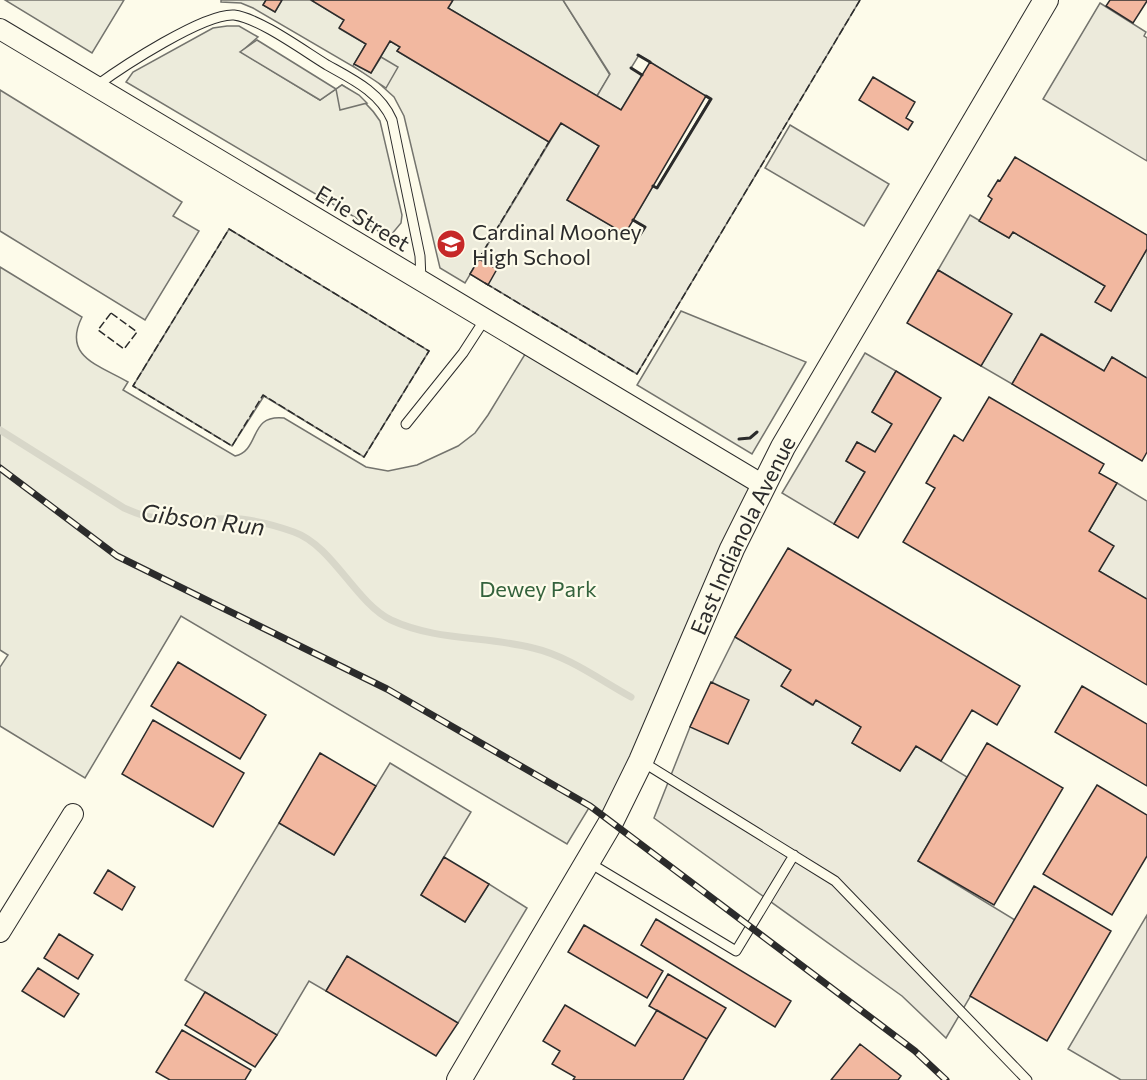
<svg xmlns="http://www.w3.org/2000/svg" width="1147" height="1080" font-family="Commissioner,sans-serif">
  <style>
    .green { fill: #ecebdb; stroke: #74746e; stroke-width: 1.5 }
    .parking { fill: #eceadb; stroke: #74746e; stroke-width: 1.5 }
    .lines { fill: none; stroke-linecap: round; stroke-linejoin: round }
    .stream { stroke: #d8d7c9; stroke-width: 7 }
    .building { fill: #f2b8a0; stroke: #2b2b2b; stroke-width: 1.5 }
    .service-casing { stroke: #2b2b2b; stroke-width: 11 }
    .minor-casing { stroke: #2b2b2b; stroke-width: 22 }
    .tertiary-casing { stroke: #2b2b2b; stroke-width: 26 }
    .service { stroke: #fdfbea; stroke-width: 9 }
    .minor { stroke: #fdfbea; stroke-width: 20 }
    .tertiary { stroke: #fdfbea; stroke-width: 24 }
    .rail-casing { stroke: #2b2b2b; stroke-width: 7 }
    .rail { stroke: #fdfbea; stroke-width: 4.5; stroke-dasharray: 14; stroke-linecap: butt }
    .fence { stroke: #2b2b2b; stroke-width: 1.5; stroke-dasharray: 8 3; stroke-linecap: butt }
    .wall { stroke: #2b2b2b; stroke-width: 3 }
    .labels { text-anchor: middle; dominant-baseline: central; stroke-width: 4.5; stroke-linejoin: round; paint-order: stroke }
    .street-label { font-size: 22px; fill: #2b2b2b; stroke: #fdfbea }
    .poi-label { font-size: 22px; fill: #2b2b2b; stroke: #fdfbea; text-anchor: start }
    .park-label { font-size: 22px; fill: #34623c; stroke: #fdfbea }
    .water-label { font-size: 24px; font-style: italic; fill: #2b2b2b; stroke: #fdfbea }
  </style>
  <rect width="100%" height="100%" fill="#fdfbea"/>
  <!-- green -->
  <path class="green" d="M5,0H124L92,53Z
    M221,0H266L263,5L275,12L282,0H311L344,20L340,29L366,44L355,63L371,73L390,41L400,47L397,51L549,142L465,283L440,268L404,116L394,97L373,78L253,8L241,3L221,2Z
    M453,0H563L610,75L597,96L448,8Z
    M227,26H239L258,37L241,52L320,100L342,85C358,95 370,105 380,121L402,215L401,223L391,235H385L126,82L133,72L213,28Z
    M229,229L429,351L364,457L264,396L232,446L133,386Z
    M0,267L82,317C62,357 99,365 128,382L123,390L235,456C261,450 248,414 284,418L366,467L388,471L417,465L458,446L475,433L488,415L530,346L763,485L611,822L590,806L567,844L181,616L85,778L0,726V667L8,655L0,650Z
    M681,311L806,362L752,454L637,385Z"/>
  <!-- parking -->
  <path class="parking" d="M563,0H860L637,374L470,274L561,123L599,146L567,200L636,240L644,227L633,220L653,186L657,188L710,99L639,55L631,68L642,75L621,110L597,96L610,74Z
    M1100,3L1146,32L1144,36L1147,38V161L1043,99Z
    M257,40L336,89L342,85L359,95L367,103L340,110L336,89L320,100L240,52Z
    M381,57L398,67L386,88L353,66L354,64L371,73Z
    M0,90L182,202L173,216L199,231L145,320L0,231Z
    M790,125L889,184L864,226L765,168Z
    M970,215L1009,238L1013,232L1105,286L1096,302L1111,311L1147,249V378L1112,357L1104,371L1042,334L1012,384L981,366L1011,314L938,270Z
    M865,353L896,371L872,412L892,424L875,452L857,442L846,461L865,472L834,524L782,493Z
    M1117,483L1147,501V599L1099,571L1089,531Z
    M735,637L791,670L782,686L812,705L816,700L861,727L852,743L900,771L916,746L967,777L918,861L1015,920L946,1038L902,996L654,818L690,727Z
    M390,763L471,812L421,895L465,922L489,884L527,908L458,1023L347,957L326,991L309,981L277,1035L185,980L279,823L334,855Z
    M1147,915V1080H1121L1068,1049Z"/>
  <g class="lines">
    <!-- stream -->
    <path class="stream" d="M0,430L124,508C131,511 138,514 145,516C176,523 209,517 241,519C258,521 277,526 294,532C333,546 355,602 391,620C436,641 486,636 533,648C568,656 600,680 631,697"/>
  </g>
  <!-- building -->
  <path class="building" d="M266,0H282L275,12L263,5Z
    M311,0H453L448,8L621,110L650,62L706,96L625,234L567,200L599,146L561,123L549,142L397,51L400,47L390,41L371,73L354,64L366,44L339,28L344,20Z
    M1110,0H1147V1L1133,23L1106,6Z
    M873,77L915,102L906,118L913,122L908,130L859,100Z
    M1015,157L1147,235V249L1111,311L1095,302L1105,286L1013,232L1009,238L979,221L992,199L988,196L998,180L1000,181Z
    M479,259L497,269L488,285L470,274Z
    M938,270L1012,314L981,366L907,323Z
    M1041,334L1104,371L1112,357L1147,378V452L1142,461L1012,384Z
    M896,371L941,398L858,538L834,524L865,472L846,461L857,442L875,452L892,424L872,412Z
    M989,397L1104,464L1099,473L1117,483L1089,531L1114,546L1099,571L1147,599V685L903,542L935,488L926,483L954,435L963,441Z
    M788,548L1020,686L997,725L972,710L941,761L916,746L900,771L852,743L861,727L816,700L813,705L781,686L791,670L735,637Z
    M178,662L266,715L240,759L151,706Z
    M711,682L749,700L728,744L690,727Z
    M1082,686L1147,724V786L1055,732Z
    M153,720L244,773L213,827L122,774Z
    M987,743L1063,788L994,905L918,861Z
    M320,753L376,786L334,855L279,823Z
    M1097,785L1147,815V856L1112,915L1043,874Z
    M444,857L489,884L465,922L421,895Z
    M108,870L135,887L122,910L94,893Z
    M1034,886L1111,931L1047,1041L970,996Z
    M656,919L791,1001L775,1027L641,945Z
    M584,925L663,971L647,998L568,952Z
    M59,934L93,955L78,979L44,958Z
    M347,956L458,1023L436,1056L326,991Z
    M38,968L79,994L64,1017L22,991Z
    M668,974L726,1008L707,1039L649,1006Z
    M205,992L277,1035L255,1067L185,1025Z
    M565,1005L635,1046L657,1010L707,1039L683,1080H573L575,1077L552,1064L560,1051L543,1041Z
    M182,1030L251,1070L245,1080H170L156,1072Z
    M860,1044L901,1076L898,1080H831Z"/>
  <g class="lines">
    <!-- service casing -->
    <g class="service-casing">
      <path id="service" d="M96,86C122,67 204,13 234,15C259,18 304,51 327,65C352,79 380,92 392,120L420,256L421,280
        M406,424L463,353L485,319
        M641,761L835,881L1027,1080
        M588,862L736,951L794,855"/>
    </g>
    <!-- minor casing -->
    <g class="minor-casing">
      <path id="minor" d="M0,29L763,485
        M0,932L73,814"/>
    </g>
    <!-- tertiary casing -->
    <g class="tertiary-casing">
      <g id="tertiary">
        <path id="s1" d="M459,1080L611,822L641,761L732,549L783,447L1046,0"/>
      </g>
    </g>
    <!-- service -->
    <use href="#service" class="service"/>
    <!-- minor -->
    <use href="#minor" class="minor"/>
    <!-- tertiary -->
    <use href="#tertiary" class="tertiary"/>
    <!-- rail casing -->
    <g class="rail-casing">
      <path id="rail" d="M0,468L117,556L387,689L590,806L915,1051L946,1080"/>
    </g>
    <!-- rail -->
    <use href="#rail" class="rail"/>
    <!-- fence -->
    <path class="fence" d="M229,229L429,351L364,457L263,395L232,446L133,386Z
      M478,260L549,142
      M485,283L637,374L860,0
      M111,313L137,332L124,349L98,330Z"/>
    <!-- wall -->
    <path class="wall" d="M638,55L650,62
      M631,68L642,75
      M653,186L657,188L711,99L706,96
      M633,220L645,227L636,241
      M739,439L750,438L757,432"/>
  </g>
  <!-- icons -->
  <defs>
    <g id="school-disc" transform="scale(1.5)"><circle r="9.5" fill="#c62828" stroke="#fdfbea"/><path d="M0-5L7-2L0 1L-7-2ZM-4 1L0 2.5L4 1V4Q0 6-4 4Z" fill="#fff"/></g>
  </defs>
  <g fill-rule="evenodd">
    <use href="#school-disc" x="451" y="244"/>
  </g>
  <g class="labels">
    <!-- street labels -->
    <g class="street-label">
      <text transform="translate(363 218) rotate(31)">Erie Street</text>
      <text stroke="none"><textPath href="#s1" startOffset="615">East Indianola Avenue</textPath></text>
    </g>
    <!-- poi labels -->
    <g class="poi-label">
      <text x="472" y="231">Cardinal Mooney<tspan x="472" dy="25">High School</tspan></text>
    </g>
    <!-- park labels -->
    <g class="park-label">
      <text x="538" y="588">Dewey Park</text>
    </g>
    <!-- water labels -->
    <g class="water-label">
      <text transform="translate(203 519) rotate(7)">Gibson Run</text>
    </g>
  </g>
</svg>
